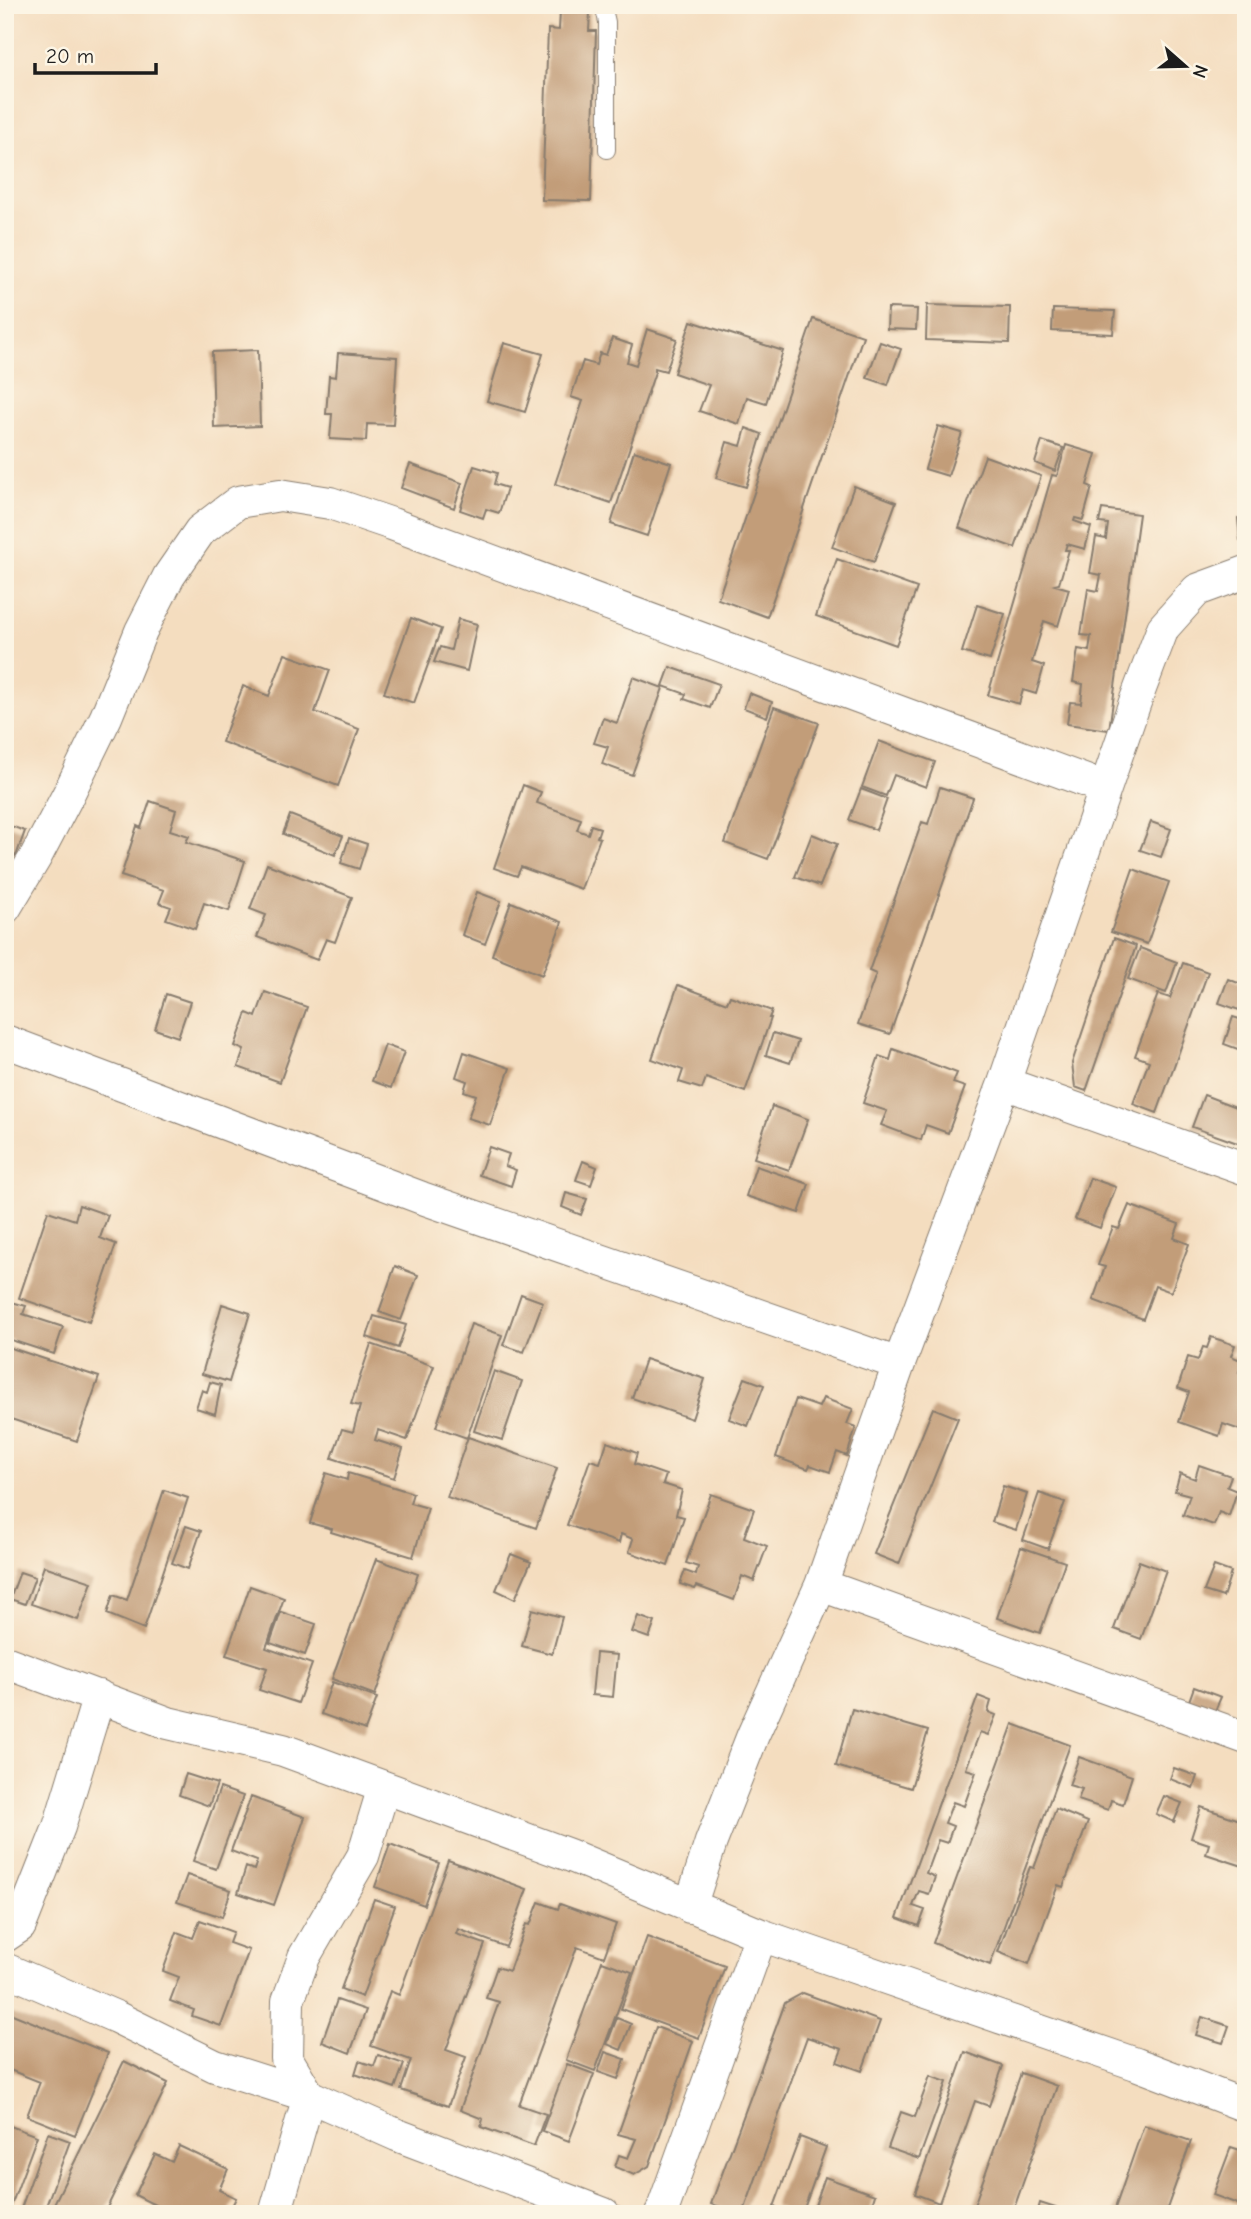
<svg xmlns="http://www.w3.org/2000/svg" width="1251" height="2219" font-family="'Comic Neue',sans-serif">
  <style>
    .building { fill: #c29d79 }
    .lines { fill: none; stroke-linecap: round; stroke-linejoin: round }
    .service-casing { stroke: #887c6e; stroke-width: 18 }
    .minor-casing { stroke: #887c6e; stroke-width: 34 }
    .service { stroke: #fff; stroke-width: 16 }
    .minor { stroke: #fff; stroke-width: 32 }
  </style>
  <rect width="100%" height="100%" fill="#fcf5e5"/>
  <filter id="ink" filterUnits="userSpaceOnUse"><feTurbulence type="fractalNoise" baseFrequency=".0143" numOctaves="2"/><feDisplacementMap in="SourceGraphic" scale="14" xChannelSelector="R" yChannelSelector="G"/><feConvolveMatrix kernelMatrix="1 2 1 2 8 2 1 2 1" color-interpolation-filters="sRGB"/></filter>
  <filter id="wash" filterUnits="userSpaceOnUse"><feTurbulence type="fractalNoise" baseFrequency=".00686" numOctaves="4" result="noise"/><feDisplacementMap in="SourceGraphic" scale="28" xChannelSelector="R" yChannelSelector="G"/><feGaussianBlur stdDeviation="1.57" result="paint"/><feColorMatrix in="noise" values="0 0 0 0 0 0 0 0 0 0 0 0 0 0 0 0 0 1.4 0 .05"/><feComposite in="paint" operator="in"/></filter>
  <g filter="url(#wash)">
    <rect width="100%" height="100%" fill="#f4ddbf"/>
    <g id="blocks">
      <!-- building -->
      <path class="building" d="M560,11L590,12L589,31H596L591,201L542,200L548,29L559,30Z
        M927,305L1010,307L1009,343L926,340Z
        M888,308L917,309L916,330L887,329Z
        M1053,309L1115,311L1113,334L1052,331Z
        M813,319L863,336L767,617L718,599Z
        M691,321L783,351L766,403L747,397L739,424L699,411L709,385L674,373Z
        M647,329L677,339L666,371L655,368V372L611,503L555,484L583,401L571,397L583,361L596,365L600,353L606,355L612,338L632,345L627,362L636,365Z
        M880,342L901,349L888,385L867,378Z
        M504,343L543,354L525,412L487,401Z
        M258,350L260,426L214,428L212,352Z
        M338,353L397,357L393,425L367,424L366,441L330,439L332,414H326L329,376L336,377Z
        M938,426L962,433L948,476L925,469Z
        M746,428L762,434L746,487L716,478L727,442L741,446Z
        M1042,441L1063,448L1055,471L1035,463Z
        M1066,445L1096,454L1087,485L1092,487L1083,520L1075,518L1074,521L1091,527L1085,549L1067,544L1065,550H1069L1059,584L1055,585L1069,589L1058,626L1044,621L1032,662L1044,666L1036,694L1023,690L1019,704L988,695L1052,475L1057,476Z
        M634,451L671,463L647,536L611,524Z
        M985,456L1041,476L1015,548L959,528Z
        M410,464L462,483L454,508L401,488Z
        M474,466L497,473L494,484L507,488L499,513L486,509L483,518L460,510Z
        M854,486L896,502L874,562L832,547Z
        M1102,509L1139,514L1109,730L1067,724L1070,702L1081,703L1083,684L1073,682L1078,649L1089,651L1091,636L1081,635L1088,589L1098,591L1101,575L1090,573L1096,537L1106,539L1108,524L1099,523Z
        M1246,517V540H1240L1238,518Z
        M837,559L917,588L896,645L816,616Z
        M977,605L1005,614L990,660L962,652Z
        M411,618L441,629L414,703L384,693Z
        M458,619L477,624L467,671L434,662L440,647L451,650Z
        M285,654L330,670L315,712L359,729L338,786L222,742L243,686L269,696Z
        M670,667L719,684L710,708L684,699L686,694L663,686Z
        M633,677L663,688L632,775L602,764L608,747L594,743L603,718L617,723Z
        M749,693L772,702L767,717L744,708Z
        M774,707L819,723L768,859L725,843Z
        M879,741L935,762L926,787L894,775L886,796L862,787Z
        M523,785L541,792L537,803L581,819L577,830L588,834L591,825L600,828L597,837L600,838L581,889L521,867L517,876L494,868Z
        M940,787L973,798L890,1034L858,1024L876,974L869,971L922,822L928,824Z
        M861,789L887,799L876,830L849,820Z
        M150,801L176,810L170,830L189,836L186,842L245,861L229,911L204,903L195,929L166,919L171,907L159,903L164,890L121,876L137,826L141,828Z
        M290,815L343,836L335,855L283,834Z
        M1151,822L1171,829L1161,857L1140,850Z
        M5,824L25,831L16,856L5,852Z
        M812,834L837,844L820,886L795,877Z
        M349,838L367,844L359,869L341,863Z
        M267,864L352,897L335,942L326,939L317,960L257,937L266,915L250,909Z
        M1133,869L1169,882L1147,944L1111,932Z
        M477,892L501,901L485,944L462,935Z
        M511,902L562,922L542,975L492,955Z
        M1114,938L1136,946L1086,1091L1075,1087L1072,1063Z
        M1140,948L1177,962L1166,993L1128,979Z
        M1183,963L1208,972L1157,1113L1133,1104L1149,1061L1135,1056L1158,994L1170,998Z
        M1228,979L1246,986L1239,1010L1219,1003Z
        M678,985L727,1003L730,996L772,1011L769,1018H771L745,1092L706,1078L702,1089L679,1082L683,1070L652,1059Z
        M265,992L307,1007L280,1082L238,1067L244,1050L235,1046L247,1013L256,1017Z
        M166,994L190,1002L178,1037L155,1029Z
        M1233,1017L1246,1021V1052L1224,1044Z
        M773,1033L798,1041L790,1063L766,1055Z
        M385,1045L404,1052L391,1088L372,1081Z
        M893,1049L957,1073L953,1083L965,1087L948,1133L926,1125L921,1140L881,1125L887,1111L863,1103L879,1056L890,1060Z
        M464,1052L510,1068L490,1125L468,1118L476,1095L464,1091L467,1081L456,1077Z
        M1204,1095L1246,1111V1146L1192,1127Z
        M772,1106L808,1119L789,1170L754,1158Z
        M489,1147L509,1154L505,1166L516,1170L511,1186L479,1175Z
        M583,1161L597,1167L591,1185L576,1180Z
        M756,1166L809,1184L799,1213L746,1196Z
        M1090,1178L1116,1187L1100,1228L1075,1219Z
        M566,1193L587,1199L581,1215L562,1207Z
        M79,1205L108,1215L100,1238L116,1244L89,1322L19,1298L48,1211L75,1220Z
        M1129,1205L1179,1224L1174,1238L1189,1244L1171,1292L1155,1286L1143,1319L1093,1300L1105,1267L1098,1265L1113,1227L1119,1229Z
        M395,1266L418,1275L401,1320L379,1312Z
        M521,1294L543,1302L524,1352L503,1345Z
        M8,1301L26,1306L23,1314L63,1327L54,1354L5,1338V1310Z
        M222,1304L250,1313L229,1382L202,1374Z
        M374,1316L406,1325L398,1348L367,1337Z
        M471,1324L502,1335L467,1438L436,1427Z
        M1211,1337L1235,1345L1231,1356L1243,1361L1239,1372L1246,1375V1432L1223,1424L1219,1436L1179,1422L1189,1392L1178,1388L1188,1357L1198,1360L1203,1347L1207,1348Z
        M371,1344L434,1366L407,1440L378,1430L375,1440L403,1449L394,1478L332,1458L342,1429L353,1432L360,1406L351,1404Z
        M5,1346L99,1377L77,1441L5,1417Z
        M645,1359L705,1379L692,1419L632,1398Z
        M494,1371L522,1381L502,1440L474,1431Z
        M745,1378L764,1385L748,1426L729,1419Z
        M210,1382L221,1385L215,1414L196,1408L202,1390L207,1392Z
        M823,1398L853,1409L847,1424L856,1427L847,1456L837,1452L830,1472L810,1465L808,1469L776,1457L796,1399L819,1407Z
        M933,1408L958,1418L899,1564L874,1554Z
        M468,1437L557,1468L536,1528L447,1497Z
        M607,1442L637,1453L634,1464L666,1475L663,1484L682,1490L676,1515L684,1517L668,1566L629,1552L633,1539L621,1534L619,1543L567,1525L590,1460L600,1463Z
        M1199,1465L1231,1476L1227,1487L1237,1491L1229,1516L1219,1512L1214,1525L1183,1515L1190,1495L1175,1491L1180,1473L1195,1479Z
        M326,1473L347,1480L348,1473L413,1493L410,1503L428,1508L413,1557L331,1532L332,1529L310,1523Z
        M1003,1486L1027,1494L1016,1530L992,1522Z
        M164,1490L188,1498L144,1629L107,1614L113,1595L127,1600Z
        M1039,1493L1065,1502L1048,1549L1023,1540Z
        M711,1494L754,1509L744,1537L767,1546L754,1581L742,1576L734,1600L697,1586L695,1589L680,1584L685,1571L696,1575L698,1567L686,1563Z
        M186,1526L201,1531L188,1569L172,1563Z
        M1021,1547L1065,1562L1040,1633L997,1618Z
        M511,1554L531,1562L515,1599L496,1590Z
        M376,1559L418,1574L375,1695L332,1679Z
        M1139,1561L1166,1571L1141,1639L1114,1629Z
        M44,1566L92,1582L78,1620L31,1604Z
        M1214,1566L1231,1572L1223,1597L1204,1591Z
        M20,1572L35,1577L25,1604L10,1599Z
        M250,1586L284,1598L266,1648L312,1664L298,1703L259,1690L267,1668L226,1655Z
        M532,1609L562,1617L552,1654L522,1646Z
        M281,1612L316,1624L305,1655L270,1643Z
        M638,1616L655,1622L649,1638L632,1632Z
        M596,1653L617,1655L613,1697L592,1695Z
        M332,1682L377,1698L365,1730L321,1714Z
        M1194,1687L1221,1697L1215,1711L1189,1701Z
        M978,1696L991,1701L988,1712L996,1715L988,1735L980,1732L966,1769L976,1772L964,1806L953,1802L945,1823L953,1826L947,1843L938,1840L926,1873L935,1877L929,1894L919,1891L913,1906L925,1910L919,1926L897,1918Z
        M852,1709L928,1731L911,1788L836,1766Z
        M1013,1724L1070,1745L990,1965L933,1943Z
        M1079,1757L1132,1776L1123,1804L1111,1800L1108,1810L1078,1800L1082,1789L1069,1785Z
        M1174,1768L1197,1776L1193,1788L1170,1779Z
        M186,1774L217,1784L209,1806L179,1795Z
        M220,1788L243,1796L216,1869L193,1861Z
        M1164,1796L1182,1803L1174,1822L1156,1814Z
        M251,1797L305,1817L274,1905L238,1893L246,1867L254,1870L257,1861L231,1851Z
        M1201,1807L1246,1822V1867L1206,1854L1209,1844L1191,1838Z
        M1056,1809L1088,1822L1063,1887L1058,1885L1029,1964L998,1952L1030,1867L1034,1868Z
        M390,1844L439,1863L424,1905L375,1887Z
        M448,1860L527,1889L506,1947L458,1929L456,1934L485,1944L446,2050L466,2057L448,2106L401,2090L411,2060L371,2046L390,1991L399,1995Z
        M187,1875L231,1890L222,1917L177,1902Z
        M374,1899L395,1906L362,1997L341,1989Z
        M539,1902L558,1909L560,1904L616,1924L604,1957L577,1947L519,2105L546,2114L534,2146L481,2127L483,2119L460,2110L499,2002L486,1998L497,1967L509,1971L526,1924L530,1925Z
        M200,1920L233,1932L229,1943L249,1950L221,2026L192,2016L194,2010L170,2001L179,1977L163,1971L177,1932L193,1938Z
        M647,1937L725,1966L699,2038L621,2009Z
        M602,1961L632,1972L595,2071L566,2060Z
        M803,1993L880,2021L862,2071L837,2062L842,2049L807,2037L743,2214L711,2204L785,2003Z
        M337,2000L366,2010L350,2053L322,2042Z
        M5,2011L108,2053L75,2135L27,2116L40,2082L5,2068Z
        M1202,2017L1229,2026L1223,2043L1196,2035Z
        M617,2018L631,2024L621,2050L607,2044Z
        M656,2027L693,2041L649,2166L634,2175L615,2167L619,2155L628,2158L636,2139L618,2134Z
        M605,2052L625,2059L618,2079L598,2072Z
        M965,2052L1003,2066L989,2106L975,2101L939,2203L915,2194Z
        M378,2055L404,2064L395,2088L355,2074L359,2061L374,2066Z
        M124,2061L168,2083L104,2214H49Z
        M567,2064L594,2074L569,2141L542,2131Z
        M1021,2073L1057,2086L1012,2214H971Z
        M930,2076L947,2082L919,2159L888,2148L901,2112L915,2117Z
        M5,2124L37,2136L8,2214H5Z
        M1144,2125L1191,2141L1165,2214H1113Z
        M48,2133L70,2141L43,2214H19Z
        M800,2137L826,2147L802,2214H793L774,2207Z
        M179,2146L228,2169L219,2190L236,2198L228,2214H151L155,2205L135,2195L155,2154L172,2162Z
        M1231,2147L1246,2152V2207L1213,2195Z
        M825,2177L875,2195L869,2214H812Z
        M1040,2203L1071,2213V2214H1037Z"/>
    </g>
  </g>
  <g filter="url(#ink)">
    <use href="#blocks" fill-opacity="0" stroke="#887c6e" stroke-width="2"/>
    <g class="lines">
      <!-- service casing -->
      <g class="service-casing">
        <path id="service" d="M603,5L607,22V150"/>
      </g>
      <!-- minor casing -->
      <g class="minor-casing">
        <path id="minor" d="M5,908L35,858L68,795L106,717L141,631L169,576L200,531L238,502L280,495L330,503L392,524L1105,788
          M5,1041L422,1198L899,1364
          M1004,1083L1246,1169
          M821,1585L1246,1738
          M5,1662L168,1723L283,1750L569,1855L761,1935L1136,2064L1246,2106
          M690,1907L711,1842L753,1735L821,1585L899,1364L1004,1083L1135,702L1163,628L1197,590L1246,572
          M5,1936L20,1926L59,1827L99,1696
          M5,1969L116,2017L215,2066L309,2096L397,2135L604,2214
          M275,2214L309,2096L287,2059L288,2001L304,1957L363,1856L384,1787
          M661,2214L761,1935"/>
      </g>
      <!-- service -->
      <use href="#service" class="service"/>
      <!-- minor -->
      <use href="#minor" class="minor"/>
    </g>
  </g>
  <!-- margin -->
  <rect width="1251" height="2219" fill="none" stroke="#fcf5e5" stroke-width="28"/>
  <!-- north arrow -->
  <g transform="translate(1185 66) rotate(110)" stroke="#fcf5e5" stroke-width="5" paint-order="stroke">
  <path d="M0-5L12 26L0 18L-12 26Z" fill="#1c1c1c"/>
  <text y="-10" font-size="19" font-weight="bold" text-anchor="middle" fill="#1c1c1c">N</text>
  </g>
  <!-- scale -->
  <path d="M35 63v10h121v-10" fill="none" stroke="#1c1c1c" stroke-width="3.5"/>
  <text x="46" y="63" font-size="21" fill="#1c1c1c" stroke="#fcf5e5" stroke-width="5" paint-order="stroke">20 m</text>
</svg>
